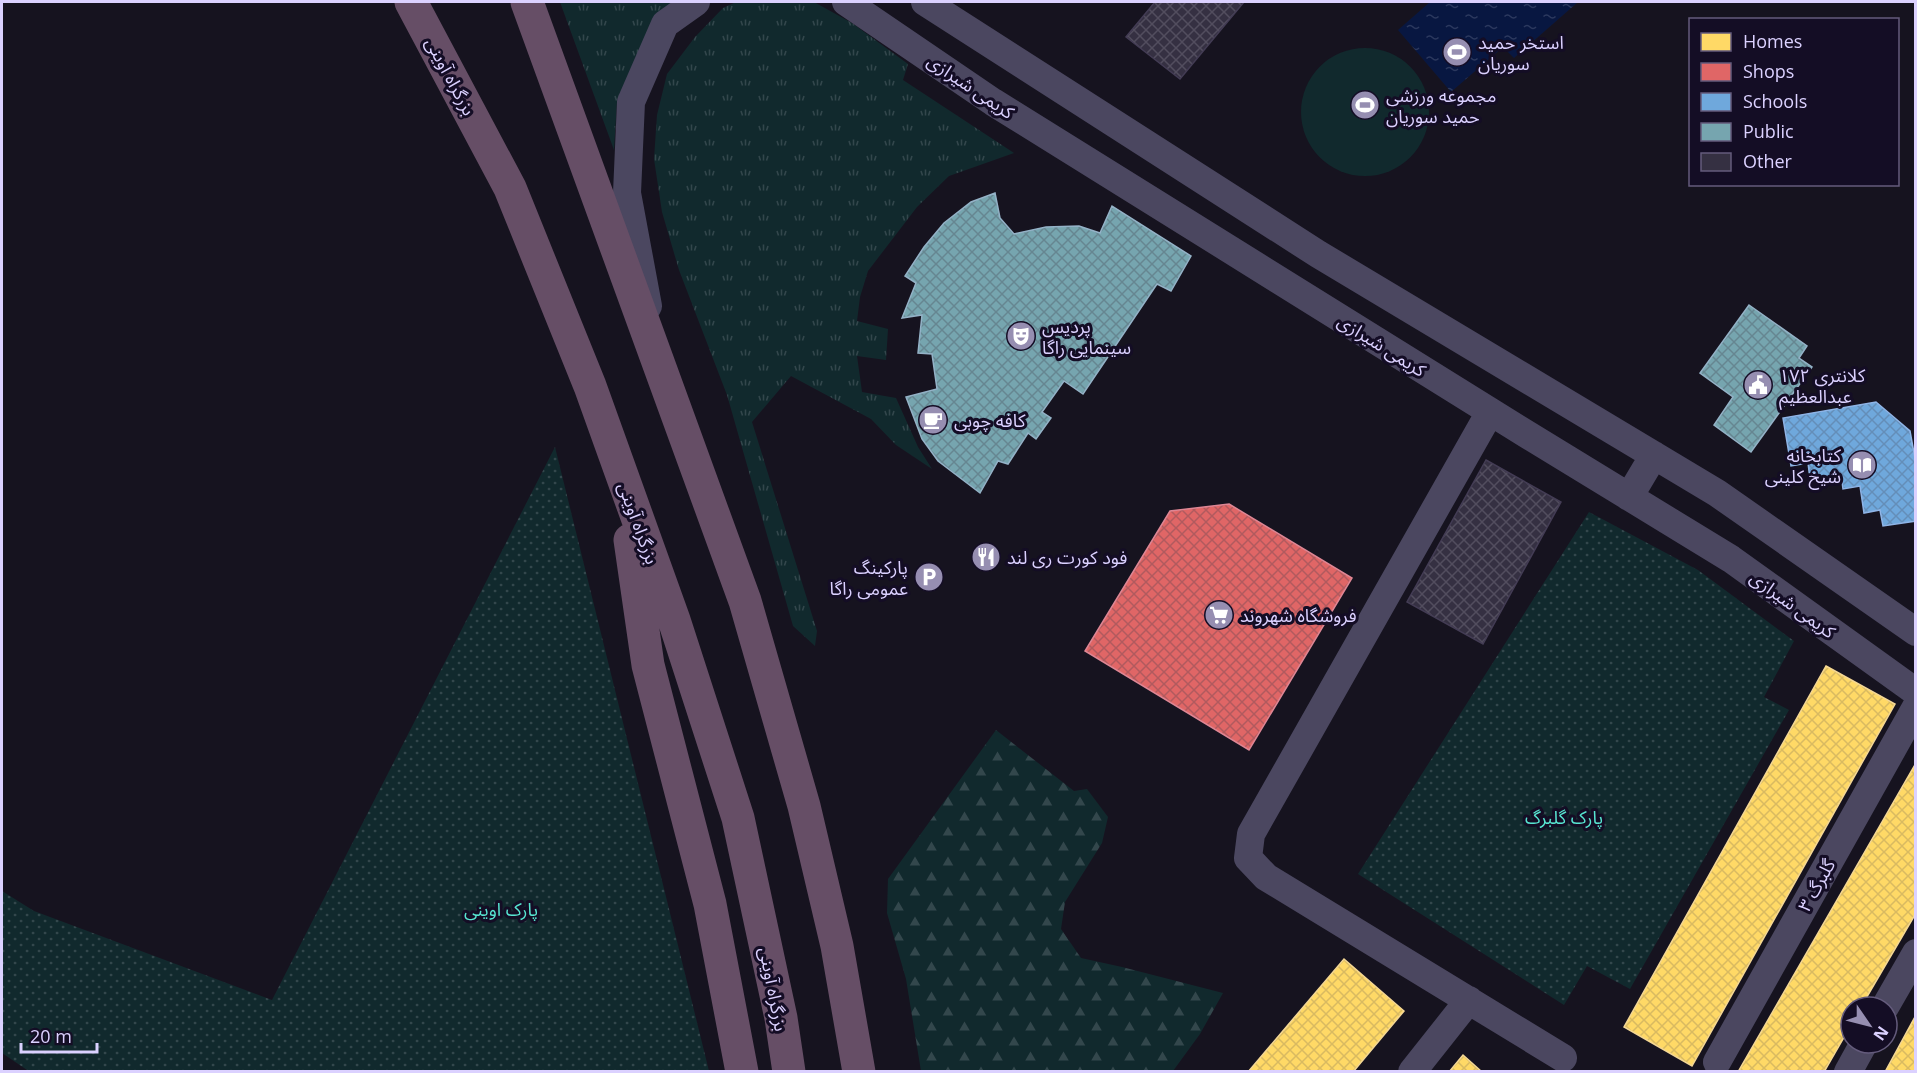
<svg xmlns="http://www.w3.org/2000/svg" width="1917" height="1073" font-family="'Open Sans','Noto Sans Arabic',sans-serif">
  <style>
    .grass { fill: url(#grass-tufts) }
    .forest { fill: url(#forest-firs) }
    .park { fill: url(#park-dots) }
    .pitch { fill: #11292d }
    .water { fill: url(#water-ripples) }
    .homes { fill: url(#homes-cross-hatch); stroke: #f4d794; stroke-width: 1.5 }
    .shops { fill: url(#shops-cross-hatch); stroke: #de8694; stroke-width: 1.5 }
    .schools { fill: url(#schools-cross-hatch); stroke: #8fb4e6; stroke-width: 1.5 }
    .public { fill: url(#public-cross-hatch); stroke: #94b2c7; stroke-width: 1.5 }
    .building { fill: url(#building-cross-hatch); stroke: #433c54; stroke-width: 1.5 }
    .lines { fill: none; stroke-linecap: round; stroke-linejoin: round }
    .minor { stroke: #4b4760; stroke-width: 28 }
    .highway { stroke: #664e66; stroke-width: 33 }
    .labels { text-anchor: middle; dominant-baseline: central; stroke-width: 6; stroke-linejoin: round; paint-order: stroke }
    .poi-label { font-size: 18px; fill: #dbd1ff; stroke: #140d25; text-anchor: start }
    .street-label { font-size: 18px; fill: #dbd1ff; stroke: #140d25 }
    .park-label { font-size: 18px; fill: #57e5d1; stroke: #140d25 }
  </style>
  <defs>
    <pattern id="grass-tufts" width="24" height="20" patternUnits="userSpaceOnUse" patternTransform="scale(1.5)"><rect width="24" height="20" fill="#11292d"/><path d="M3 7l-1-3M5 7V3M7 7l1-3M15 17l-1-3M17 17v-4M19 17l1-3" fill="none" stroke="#33474c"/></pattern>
    <pattern id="forest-firs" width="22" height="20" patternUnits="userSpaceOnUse" patternTransform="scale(1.5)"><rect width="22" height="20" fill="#11292d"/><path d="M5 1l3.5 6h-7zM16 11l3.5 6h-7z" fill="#33474c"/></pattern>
    <pattern id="park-dots" width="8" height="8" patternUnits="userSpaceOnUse" patternTransform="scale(1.5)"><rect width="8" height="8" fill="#11292d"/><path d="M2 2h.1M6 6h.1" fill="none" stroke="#33474c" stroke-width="1.8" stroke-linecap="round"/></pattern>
    <pattern id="water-ripples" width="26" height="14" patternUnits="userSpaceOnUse" patternTransform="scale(1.5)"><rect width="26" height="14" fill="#081741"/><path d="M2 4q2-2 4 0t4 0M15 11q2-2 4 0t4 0" fill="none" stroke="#2b385e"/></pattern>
    <pattern id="homes-cross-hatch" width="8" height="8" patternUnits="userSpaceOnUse" patternTransform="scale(1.5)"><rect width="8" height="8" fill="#ffd966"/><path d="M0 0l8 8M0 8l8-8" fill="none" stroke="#d9ba61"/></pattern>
    <pattern id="shops-cross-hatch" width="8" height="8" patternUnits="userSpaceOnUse" patternTransform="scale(1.5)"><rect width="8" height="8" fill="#e06666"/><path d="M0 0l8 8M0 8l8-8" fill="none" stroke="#b15a5e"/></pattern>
    <pattern id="schools-cross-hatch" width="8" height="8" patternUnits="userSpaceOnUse" patternTransform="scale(1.5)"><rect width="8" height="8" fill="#6fa8dc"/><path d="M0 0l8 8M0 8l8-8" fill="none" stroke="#648eb8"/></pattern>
    <pattern id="public-cross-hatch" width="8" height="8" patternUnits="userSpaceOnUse" patternTransform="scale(1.5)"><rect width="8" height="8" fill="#76a5af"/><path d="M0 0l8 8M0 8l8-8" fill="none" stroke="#668691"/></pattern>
    <pattern id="building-cross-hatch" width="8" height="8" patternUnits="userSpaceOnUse" patternTransform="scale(1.5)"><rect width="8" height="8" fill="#353042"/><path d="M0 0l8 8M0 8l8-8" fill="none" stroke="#524d5e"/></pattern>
  </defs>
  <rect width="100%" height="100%" fill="#16131f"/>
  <!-- grass -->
  <path class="grass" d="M560,2H672L652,27L617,101L614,150Z
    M736,2H814L852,23L908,64L903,80L1014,153L949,176L917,207L868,271L860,297L857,321L888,329L886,360L857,356L862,392L896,398L918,447L932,469L896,445L871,419L791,376L752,422L817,631L815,646L793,626L727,395L679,270L662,212L654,159L657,115L667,74L695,37L723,8Z"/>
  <!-- forest -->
  <path class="forest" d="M996,730L1074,791L1087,789L1108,817L1102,843L1065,902L1061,929L1081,958L1122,967L1223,993L1200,1034L1173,1071H921L906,979L887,913L888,879Z"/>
  <!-- park -->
  <path class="park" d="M555,447L709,1071L30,1072L2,1053V891L34,911L272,1000Z
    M1589,512L1698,570L1794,641L1764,697L1789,710L1630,989L1587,966L1564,1005L1358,874Z"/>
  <!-- pitch -->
  <path class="pitch" d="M1301 112a64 64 0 1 1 128 0a64 64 0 1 1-128 0Z"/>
  <!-- water -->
  <path class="water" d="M1430,2H1578L1514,58L1503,47L1451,92L1398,30Z"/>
  <!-- homes -->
  <path class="homes" d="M1826,666L1895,704L1692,1066L1624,1027Z
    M1916,763V913L1861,1007H1851V1025L1824,1072H1738Z
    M1344,959L1404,1011L1353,1072H1248Z
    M1916,1015V1072H1885Z
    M1463,1055L1482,1072H1449Z"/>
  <!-- shops -->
  <path class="shops" d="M1229,504L1352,578L1249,750L1085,651L1170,511Z"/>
  <!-- schools -->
  <path class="schools" d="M1876,402L1910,431L1916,464V521L1883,526L1880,510L1864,513L1860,486L1843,489L1841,474L1810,479L1808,463L1791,466L1783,418Z"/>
  <!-- public -->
  <path class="public" d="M995,193L1000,218L1014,234L1046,227L1079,226L1100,233L1112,206L1191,256L1171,291L1157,284L1083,394L1064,381L1042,412L1051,418L1036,439L1028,433L1008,464L998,461L980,493L938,461L922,439L906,397L937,389L932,354L918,353L922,315L902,318L916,283L905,276L924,247L944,223L971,202Z
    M1749,305L1807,346L1799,358L1812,367L1751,452L1714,425L1733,397L1700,373Z"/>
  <!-- building -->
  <path class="building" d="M1155,2H1244L1180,79L1126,37Z
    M1486,460L1561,502L1483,644L1407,602Z"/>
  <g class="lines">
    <!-- minor -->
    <path class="minor" d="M846,2L993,102L1528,435L1731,559L1916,692
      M925,2L1318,254L1717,493L1916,632
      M648,306L627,193L631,102L665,24L696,2
      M1490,412L1251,834L1248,858L1266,877L1563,1058
      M1629,497L1654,455
      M1885,1007L1916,953
      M1717,1062L1916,707
      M1412,1072L1469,1000
      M1848,1072L1864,1043"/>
    <!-- highway -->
    <path class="highway" d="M411,2L510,188L590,386L674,620L738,818L781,1018L789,1072
      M527,2L745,601L804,806L837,946L859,1072
      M630,540L648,665L710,904L742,1072"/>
  </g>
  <!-- icons -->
  <defs>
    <g id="stadium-disc" transform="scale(1.5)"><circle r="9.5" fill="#968eb1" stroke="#140d25"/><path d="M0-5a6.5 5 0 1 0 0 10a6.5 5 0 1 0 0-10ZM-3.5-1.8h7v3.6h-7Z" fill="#fff"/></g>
    <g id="theatre-disc" transform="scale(1.5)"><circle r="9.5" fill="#968eb1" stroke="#140d25"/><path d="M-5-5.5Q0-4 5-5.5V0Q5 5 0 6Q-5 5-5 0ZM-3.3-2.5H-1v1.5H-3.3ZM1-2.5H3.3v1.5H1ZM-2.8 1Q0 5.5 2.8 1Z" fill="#fff"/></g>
    <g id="civic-disc" transform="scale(1.5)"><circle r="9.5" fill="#968eb1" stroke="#140d25"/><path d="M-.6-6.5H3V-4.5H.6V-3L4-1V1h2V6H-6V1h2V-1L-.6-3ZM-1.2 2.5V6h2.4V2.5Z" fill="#fff"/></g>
    <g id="cafe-disc" transform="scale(1.5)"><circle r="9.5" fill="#968eb1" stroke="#140d25"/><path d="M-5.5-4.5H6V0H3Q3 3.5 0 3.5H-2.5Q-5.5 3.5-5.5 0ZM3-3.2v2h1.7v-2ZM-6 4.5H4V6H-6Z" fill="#fff"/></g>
    <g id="library-disc" transform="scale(1.5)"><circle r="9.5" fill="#968eb1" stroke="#140d25"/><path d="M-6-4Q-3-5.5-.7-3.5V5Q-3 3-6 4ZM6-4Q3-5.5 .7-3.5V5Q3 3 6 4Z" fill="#fff"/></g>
    <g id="restaurant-disc" transform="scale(1.5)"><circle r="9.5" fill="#968eb1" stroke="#140d25"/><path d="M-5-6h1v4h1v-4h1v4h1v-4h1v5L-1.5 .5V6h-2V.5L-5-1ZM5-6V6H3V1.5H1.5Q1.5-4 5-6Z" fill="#fff"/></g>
    <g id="parking-disc" transform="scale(1.5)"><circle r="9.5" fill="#968eb1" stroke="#140d25"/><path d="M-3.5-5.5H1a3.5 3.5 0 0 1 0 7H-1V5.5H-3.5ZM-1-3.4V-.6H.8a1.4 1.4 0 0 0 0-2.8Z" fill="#fff"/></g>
    <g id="supermarket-disc" transform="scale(1.5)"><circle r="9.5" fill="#968eb1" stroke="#140d25"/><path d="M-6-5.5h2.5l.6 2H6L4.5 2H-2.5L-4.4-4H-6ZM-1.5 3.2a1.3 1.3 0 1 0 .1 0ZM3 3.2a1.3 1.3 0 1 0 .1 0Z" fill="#fff"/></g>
  </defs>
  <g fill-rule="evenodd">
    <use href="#stadium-disc" x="1457" y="52"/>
    <use href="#stadium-disc" x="1365" y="105"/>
    <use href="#theatre-disc" x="1021" y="336"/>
    <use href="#civic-disc" x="1758" y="385"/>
    <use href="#cafe-disc" x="933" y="420"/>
    <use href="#library-disc" x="1862" y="465"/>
    <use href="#restaurant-disc" x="986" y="557"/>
    <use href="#parking-disc" x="929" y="577"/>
    <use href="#supermarket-disc" x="1219" y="615"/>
  </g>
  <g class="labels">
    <!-- poi labels -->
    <g class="poi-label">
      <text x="1478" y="42">استخر حمید<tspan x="1478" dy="21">سوریان</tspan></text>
      <text x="1386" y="95">مجموعه ورزشی<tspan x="1386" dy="21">حمید سوریان</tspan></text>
      <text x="1042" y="326">پردیس<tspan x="1042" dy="21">سینمایی راگا</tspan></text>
      <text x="1779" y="375">کلانتری ۱۷۲<tspan x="1779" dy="21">عبدالعظیم</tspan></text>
      <text x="954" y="420">کافه چوبی</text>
      <text x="1841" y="455" text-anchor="end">کتابخانه<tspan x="1841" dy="21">شیخ کلینی</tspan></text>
      <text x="1007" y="557">فود کورت ری لند</text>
      <text x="908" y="567" text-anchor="end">پارکینگ<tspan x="908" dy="21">عمومی راگا</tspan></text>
      <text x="1240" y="615">فروشگاه شهروند</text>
    </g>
    <!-- street labels -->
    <g class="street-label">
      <text transform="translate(451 76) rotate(62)">بزرگراه آوینی</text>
      <text transform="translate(971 86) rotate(34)">کریمی شیرازی</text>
      <text transform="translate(1382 345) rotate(32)">کریمی شیرازی</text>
      <text transform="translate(639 523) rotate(70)">بزرگراه آوینی</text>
      <text transform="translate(1793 604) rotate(36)">کریمی شیرازی</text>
      <text transform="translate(1816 885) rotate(-61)">گلبرگ ۳</text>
      <text transform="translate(774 989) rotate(79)">بزرگراه آوینی</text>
    </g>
    <!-- park labels -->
    <g class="park-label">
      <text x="1564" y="817">پارک گلبرگ</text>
      <text x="501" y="909">پارک اوینی</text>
    </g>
  </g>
  <!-- border -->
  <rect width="1917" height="1073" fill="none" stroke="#dbd1ff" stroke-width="6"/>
  <!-- legend -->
  <rect x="1689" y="18" width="210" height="168" fill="#140d25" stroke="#645b7c" stroke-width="1.5"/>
  <rect x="1701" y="33" width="30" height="18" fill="#ffd966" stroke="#645b7c" stroke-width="1.5"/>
  <text x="1743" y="48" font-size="18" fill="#dbd1ff">Homes</text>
  <rect x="1701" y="63" width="30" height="18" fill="#e06666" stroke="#645b7c" stroke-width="1.5"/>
  <text x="1743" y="78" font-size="18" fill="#dbd1ff">Shops</text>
  <rect x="1701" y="93" width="30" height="18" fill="#6fa8dc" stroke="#645b7c" stroke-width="1.5"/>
  <text x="1743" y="108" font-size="18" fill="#dbd1ff">Schools</text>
  <rect x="1701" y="123" width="30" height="18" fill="#76a5af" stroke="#645b7c" stroke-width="1.5"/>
  <text x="1743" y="138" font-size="18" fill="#dbd1ff">Public</text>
  <rect x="1701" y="153" width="30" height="18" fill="#353042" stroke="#645b7c" stroke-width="1.5"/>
  <text x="1743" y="168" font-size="18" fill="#dbd1ff">Other</text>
  <!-- north arrow -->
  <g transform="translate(1869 1025) rotate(125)"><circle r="28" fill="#140d25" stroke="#645b7c" stroke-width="1.5"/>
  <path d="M0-4.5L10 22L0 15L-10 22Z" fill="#968eb1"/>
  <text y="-9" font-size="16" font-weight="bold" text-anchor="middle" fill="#dbd1ff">N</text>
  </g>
  <!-- scale -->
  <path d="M21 1043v9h76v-9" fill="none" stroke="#dbd1ff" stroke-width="3"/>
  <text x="30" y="1043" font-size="18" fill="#dbd1ff" stroke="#140d25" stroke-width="4.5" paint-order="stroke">20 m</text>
</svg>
